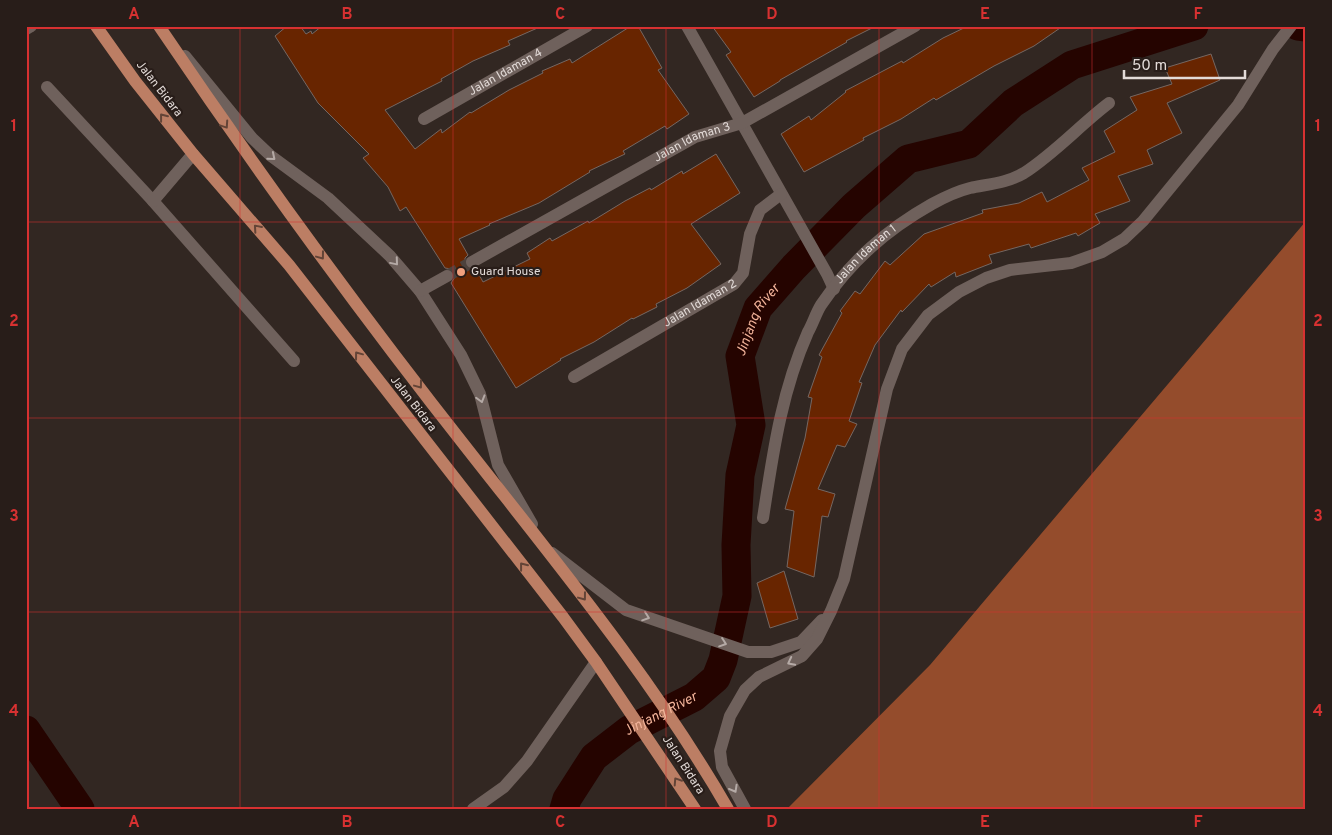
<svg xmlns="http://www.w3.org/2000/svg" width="1332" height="835" font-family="Overpass,sans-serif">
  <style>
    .forest { fill: #944c2c }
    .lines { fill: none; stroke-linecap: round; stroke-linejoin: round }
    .river { stroke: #250400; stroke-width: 29 }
    .building { fill: #682500; stroke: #756762 }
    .minor-tunnel { stroke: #4d423d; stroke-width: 12; stroke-dasharray: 12 6; stroke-linecap: butt }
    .minor { stroke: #6f615c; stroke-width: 12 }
    .major { stroke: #bc7e64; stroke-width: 12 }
    .oneway { stroke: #634437 }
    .oneway2 { stroke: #b5aaa6 }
    .grid { fill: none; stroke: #d73131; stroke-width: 1; stroke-opacity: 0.55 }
    .poi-dot { fill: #f2a17e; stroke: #281d19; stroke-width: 2 }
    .labels { text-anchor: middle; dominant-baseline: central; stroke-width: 4.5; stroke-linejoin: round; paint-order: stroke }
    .street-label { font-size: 12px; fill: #e3dbd8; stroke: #281d19 }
    .poi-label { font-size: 12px; fill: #e3dbd8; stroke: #281d19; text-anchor: start }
    .water-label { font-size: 14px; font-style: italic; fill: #f2b399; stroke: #281d19 }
    .neatline { fill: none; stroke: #d73131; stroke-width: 2 }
    .grid-label { font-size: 16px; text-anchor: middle; font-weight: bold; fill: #d73131 }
  </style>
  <rect width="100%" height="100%" fill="#322722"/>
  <!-- forest -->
  <path class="forest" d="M1306,221V809H787L930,665Z"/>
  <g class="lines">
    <!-- river -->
    <g class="river">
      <path d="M1298,26L1306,27"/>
      <path d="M26,730L80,809"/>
      <path id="s1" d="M564,809L567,799L594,757L629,730L694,697L716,678L723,660L737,596L736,545L740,475L751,425L740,356L758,308L794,267L854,206L908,159L969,144L1013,103L1072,65L1194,26"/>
    </g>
  </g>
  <!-- building -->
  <path class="building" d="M287,26H300L306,34L311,31L312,34L322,26H542L508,41L510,45L473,61L441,79L442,81L385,110L415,149L441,129L442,133L470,112L471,113L509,90L543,73L542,71L570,59L572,63L631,26H638L662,68L658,70L689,114L667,129L665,126L623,151L625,154L589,171L590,172L539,203L489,224L490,225L459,239L468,255L465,258V266L468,269H476L483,282L530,259L527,253L550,238L552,241L588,221L589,223L625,201L650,188L651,190L682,171L683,174L716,154L740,193L691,224L721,264L687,288L656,304L657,307L633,319L632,318L594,342L560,359L561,360L516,388L451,283L455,277L454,272L451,269L445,268L406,207L400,211L388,187L363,158L369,154L318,103L275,36Z
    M712,26H876L846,41L847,42L780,80V81L754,97L726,55L731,52Z
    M968,26H1063L1034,46L994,66L936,100L934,98L901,119L863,138L864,140L804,172L781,134L809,116L811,120L846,92L845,91L902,61L903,63L943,38Z
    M1211,54L1220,80L1167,103L1182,133L1147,150L1153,164L1118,176L1130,201L1095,214L1100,223L1078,236L1076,233L1031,248L1029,244L989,255L992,263L956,277L955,272L931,287L929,284L902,312L901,310L875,345L859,382L862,383L849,421L857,424L845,447L837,445L818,489L835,494L828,517L822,516L814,577L787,567L794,511L785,509L805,438L812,398L808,397L822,357L819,355L842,313L840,311L855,291L860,294L885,261L890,265L924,234L983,213L982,210L1019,203L1042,192L1047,202L1089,180L1082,168L1115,152L1104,131L1137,110L1130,97L1172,84L1165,68Z
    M784,571L798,619L770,628L757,583Z"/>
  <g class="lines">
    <!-- minor-tunnel -->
    <path class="minor-tunnel" d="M447,276L472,262"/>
    <!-- minor -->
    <g class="minor">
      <path d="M687,26L827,274L834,289"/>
      <path d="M26,29L31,26"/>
      <path d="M185,56L252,138L271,156L328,198L390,256L420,291L461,355L480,394L498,465L532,524"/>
      <path d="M47,87L153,201L294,361"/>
      <path id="s2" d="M424,119L587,26"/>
      <path d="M153,201L193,154"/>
      <path id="s3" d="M472,262L695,137L742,123L915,26"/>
      <path d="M420,291L447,276"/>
      <path id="s4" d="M574,377L734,284L743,273L750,234L760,210L781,194"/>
      <path id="s5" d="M763,518C773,453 781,393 808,332C813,323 816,313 821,305C851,261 886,230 932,204C943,198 958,191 970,188C989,184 1007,183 1024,173C1055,153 1080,125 1109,103"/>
      <path d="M552,553L626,610L748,652H771L801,642L822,620"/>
      <path d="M473,809L504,787L527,761L596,662"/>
      <path d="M745,809L722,767L720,751L730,716L745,690L759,677L802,656L817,639L831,611L844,579L887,389L902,349L928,315L959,292L986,278L1010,270L1071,263L1102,252L1124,239L1143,221L1238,105L1273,49L1291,26"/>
    </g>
    <!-- major -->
    <path class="major" d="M96,26L135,81L193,154L289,265L563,617L596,662L695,809
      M159,26C257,171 360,313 469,451C560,567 654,681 728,809"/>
  </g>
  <!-- one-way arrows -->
  <defs><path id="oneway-chevron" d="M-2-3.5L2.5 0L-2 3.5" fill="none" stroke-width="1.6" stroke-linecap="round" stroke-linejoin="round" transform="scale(1.25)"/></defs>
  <g class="oneway">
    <use href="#oneway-chevron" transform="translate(163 117) rotate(-128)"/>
    <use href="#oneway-chevron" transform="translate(225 125) rotate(56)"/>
    <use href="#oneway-chevron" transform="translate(257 228) rotate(-131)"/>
    <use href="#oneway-chevron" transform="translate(321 256) rotate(53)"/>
    <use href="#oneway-chevron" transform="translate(358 355) rotate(-127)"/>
    <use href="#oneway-chevron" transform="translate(419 385) rotate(53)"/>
    <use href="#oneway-chevron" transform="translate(523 566) rotate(-128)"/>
    <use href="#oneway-chevron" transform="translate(583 597) rotate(53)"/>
    <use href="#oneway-chevron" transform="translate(677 781) rotate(-123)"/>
  </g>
  <g class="oneway2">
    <use href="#oneway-chevron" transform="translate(272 157) rotate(40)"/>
    <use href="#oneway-chevron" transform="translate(395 262) rotate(50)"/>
    <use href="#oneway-chevron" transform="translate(481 399) rotate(74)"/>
    <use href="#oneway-chevron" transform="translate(646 617) rotate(19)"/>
    <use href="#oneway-chevron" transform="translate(723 643) rotate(19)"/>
    <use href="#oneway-chevron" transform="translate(791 662) rotate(153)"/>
    <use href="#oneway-chevron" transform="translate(734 789) rotate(61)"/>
  </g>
  <!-- grid -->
  <path class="grid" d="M240,26V809M453,26V809M666,26V809M879,26V809M1092,26V809M26,222H1306M26,418H1306M26,612H1306"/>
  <!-- markers -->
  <circle class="poi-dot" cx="461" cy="272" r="5"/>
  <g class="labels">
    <!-- street labels -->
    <g class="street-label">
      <text stroke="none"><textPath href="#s2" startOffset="94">Jalan Idaman 4</textPath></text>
      <text transform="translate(159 89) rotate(52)">Jalan Bidara</text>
      <text stroke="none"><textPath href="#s3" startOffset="251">Jalan Idaman 3</textPath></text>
      <text stroke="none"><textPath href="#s5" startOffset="290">Jalan Idaman 1</textPath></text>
      <text stroke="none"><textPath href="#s4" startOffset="146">Jalan Idaman 2</textPath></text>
      <text transform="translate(413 404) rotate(52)">Jalan Bidara</text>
      <text transform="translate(683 765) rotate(57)">Jalan Bidara</text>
    </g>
    <!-- poi labels -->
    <g class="poi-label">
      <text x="471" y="272">Guard House</text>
    </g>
    <!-- water labels -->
    <g class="water-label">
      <text stroke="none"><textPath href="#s1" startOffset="574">Jinjang River</textPath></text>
      <text stroke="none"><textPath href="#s1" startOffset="140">Jinjang River</textPath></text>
    </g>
  </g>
  <!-- border -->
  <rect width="1332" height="835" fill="none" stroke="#281d19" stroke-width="55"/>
  <!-- scale -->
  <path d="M1124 70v8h121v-8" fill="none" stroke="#e3dbd8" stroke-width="2.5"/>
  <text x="1132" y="70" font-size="15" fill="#e3dbd8" stroke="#281d19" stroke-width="4" paint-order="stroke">50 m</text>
  <rect x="28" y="28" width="1276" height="780" class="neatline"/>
  <g class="grid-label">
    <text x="134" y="19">A</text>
    <text x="347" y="19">B</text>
    <text x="560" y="19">C</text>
    <text x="772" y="19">D</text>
    <text x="985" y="19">E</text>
    <text x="1198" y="19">F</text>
    <text x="14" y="131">1</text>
    <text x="1318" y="131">1</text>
    <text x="14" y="326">2</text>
    <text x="1318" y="326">2</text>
    <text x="14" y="521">3</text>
    <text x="1318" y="521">3</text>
    <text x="14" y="716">4</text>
    <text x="1318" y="716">4</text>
    <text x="134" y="827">A</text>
    <text x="347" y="827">B</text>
    <text x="560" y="827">C</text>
    <text x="772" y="827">D</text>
    <text x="985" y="827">E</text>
    <text x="1198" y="827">F</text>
  </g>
</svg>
